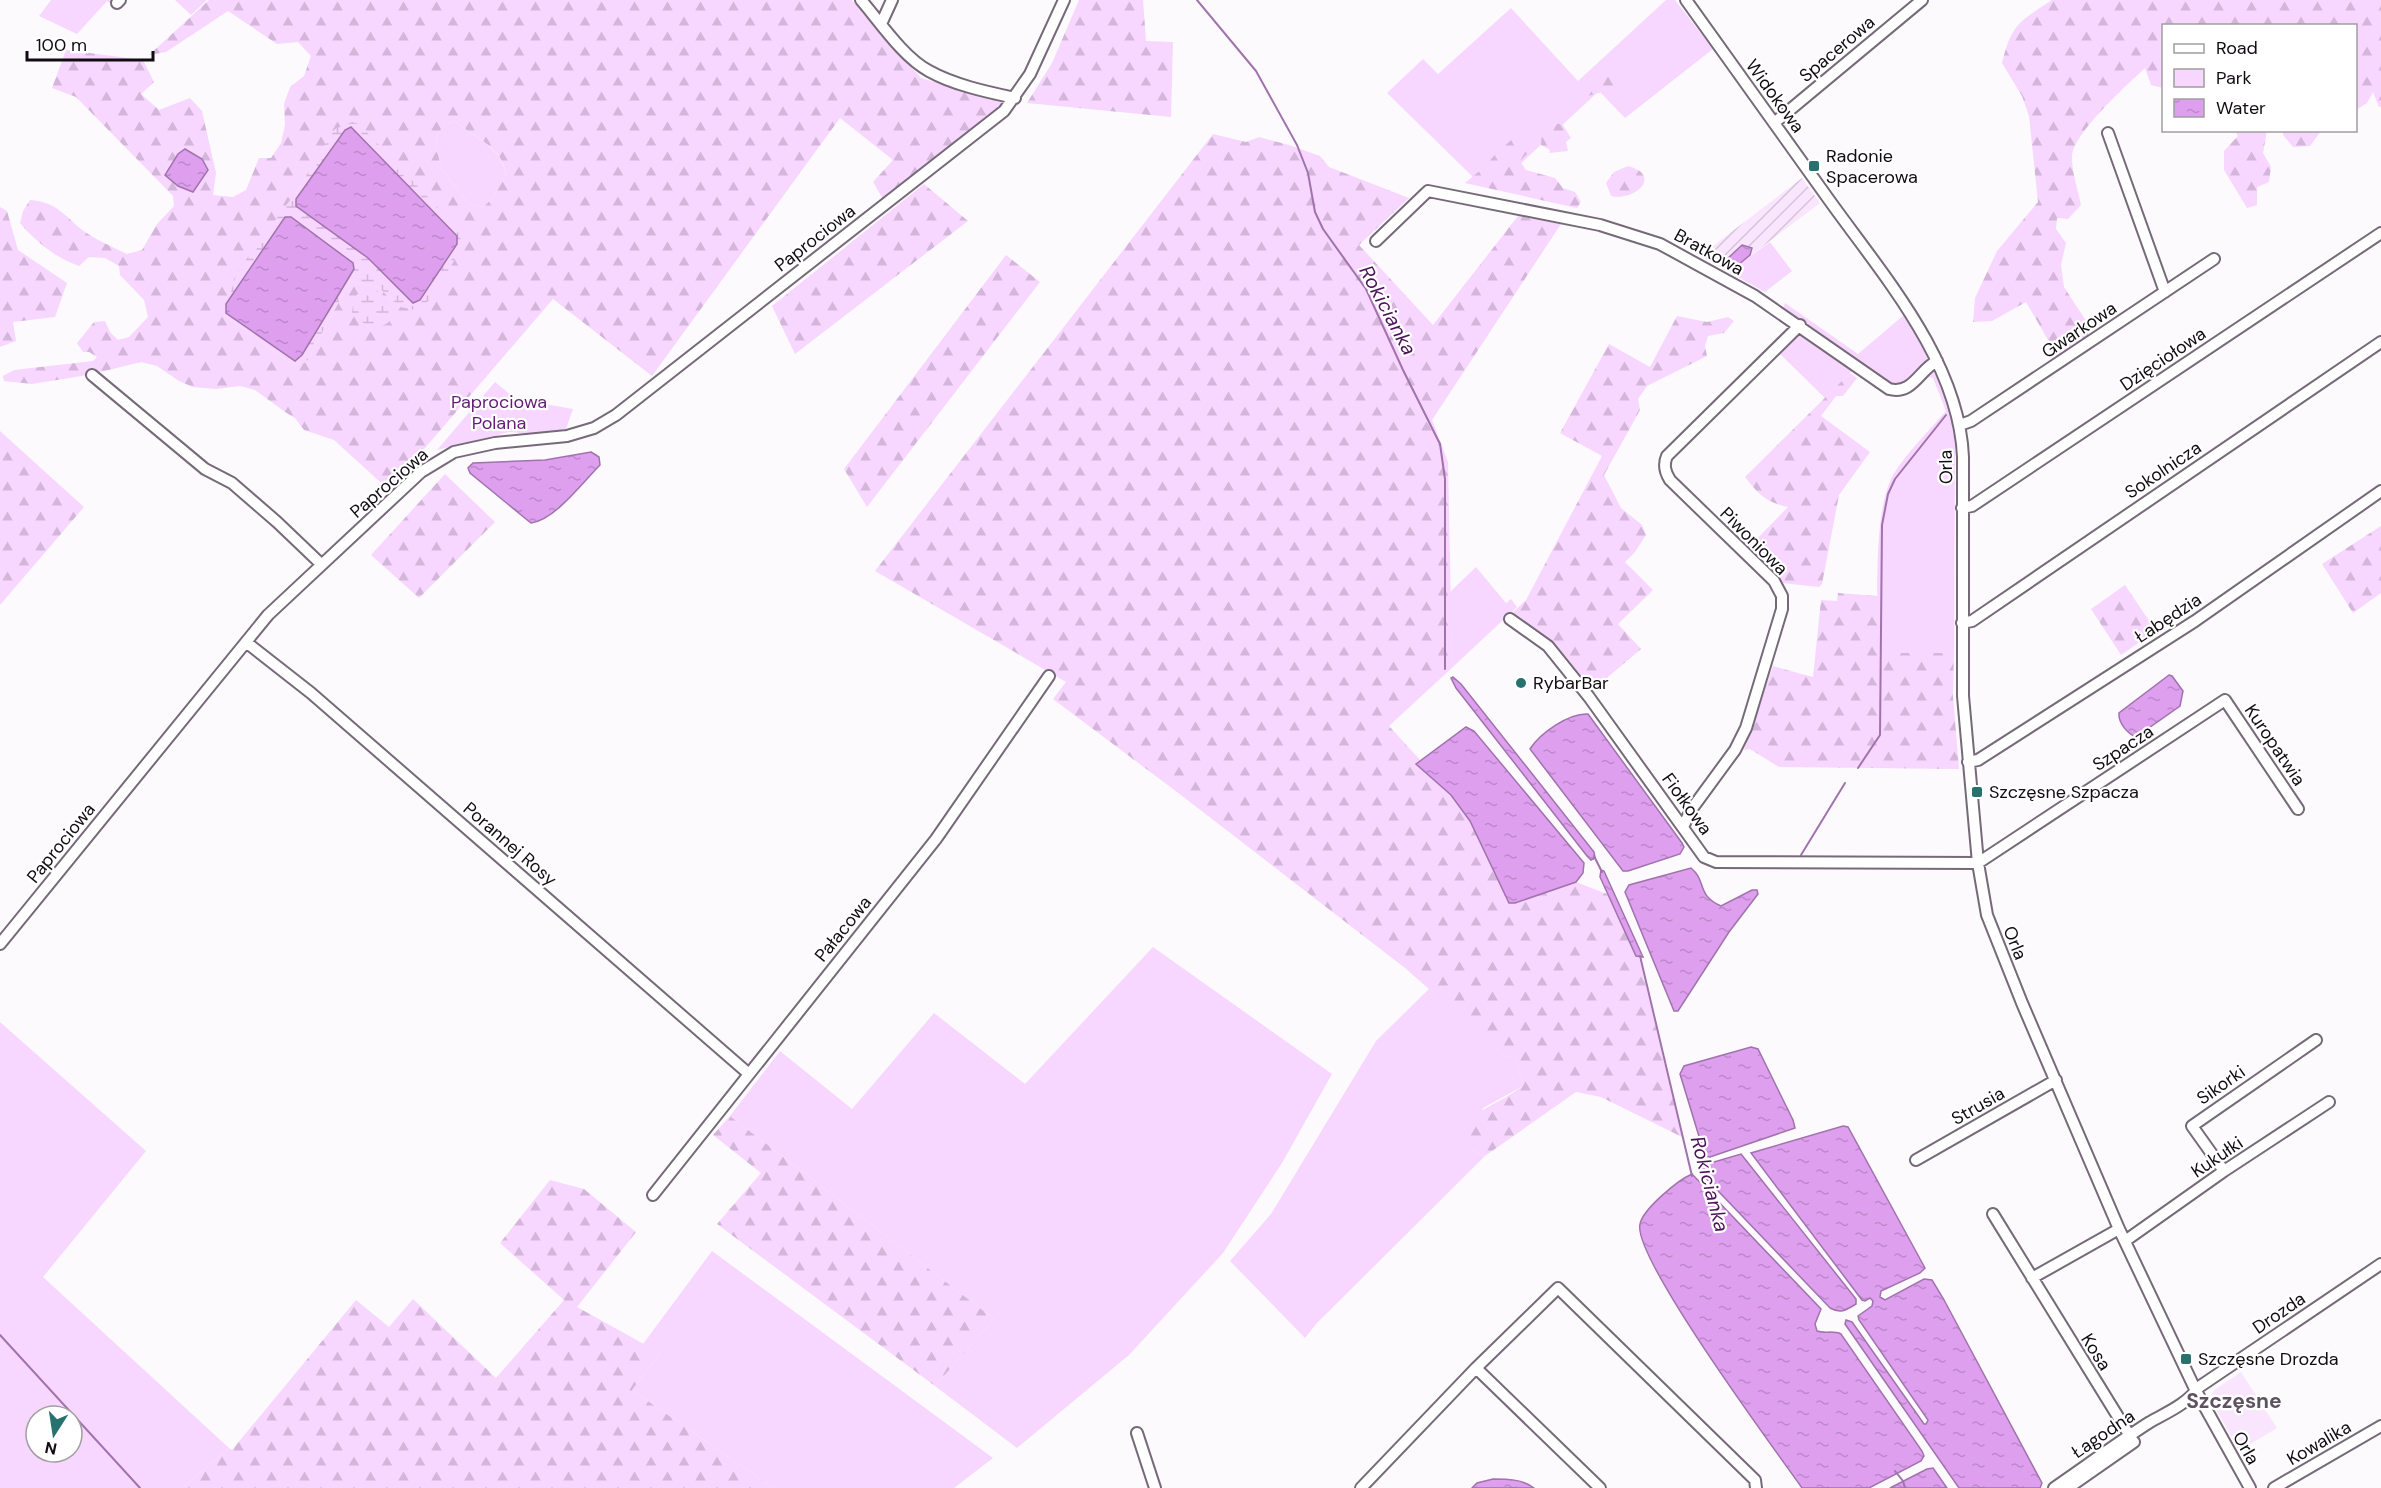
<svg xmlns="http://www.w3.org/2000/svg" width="2381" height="1488" font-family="'DM Sans',sans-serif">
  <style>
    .built { fill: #f9e6fe }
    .industrial { fill: url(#industrial-furrows) }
    .green { fill: #f7d6ff; fill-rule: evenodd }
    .forest { fill: url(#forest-firs); fill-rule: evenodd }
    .wetland { fill: url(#wetland-marsh) }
    .water { fill: url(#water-ripples); stroke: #a073ac; stroke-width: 1.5 }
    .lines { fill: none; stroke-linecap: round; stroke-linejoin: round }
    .stream { stroke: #a073ac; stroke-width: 2 }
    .minor-casing { stroke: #766a79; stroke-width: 14 }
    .minor { stroke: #fff; stroke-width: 10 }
    .poi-dot { fill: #27726f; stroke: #fff; stroke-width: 2 }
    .labels { text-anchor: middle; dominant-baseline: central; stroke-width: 4.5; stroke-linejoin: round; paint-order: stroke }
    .street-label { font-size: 18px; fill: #110c12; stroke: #fff }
    .poi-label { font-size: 18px; fill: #110c12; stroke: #fff; text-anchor: start }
    .park-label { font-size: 18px; fill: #661a78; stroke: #fff }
    .water-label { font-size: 20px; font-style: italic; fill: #4b1258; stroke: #fff }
    .quarter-label { font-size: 21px; font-weight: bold; fill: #5e5261; stroke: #fff }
  </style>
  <defs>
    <pattern id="industrial-furrows" width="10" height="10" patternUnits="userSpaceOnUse" patternTransform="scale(1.5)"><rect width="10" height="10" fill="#f9e6fe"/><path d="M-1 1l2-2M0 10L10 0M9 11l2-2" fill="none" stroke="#d4c4d9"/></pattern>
    <pattern id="forest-firs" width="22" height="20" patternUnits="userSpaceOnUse" patternTransform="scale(1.5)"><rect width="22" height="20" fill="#f7d6ff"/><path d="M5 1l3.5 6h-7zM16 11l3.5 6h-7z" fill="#d3b6da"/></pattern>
    <pattern id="wetland-marsh" width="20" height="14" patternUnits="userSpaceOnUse" patternTransform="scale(1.5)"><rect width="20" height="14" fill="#f7d6ff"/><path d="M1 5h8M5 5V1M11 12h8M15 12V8" fill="none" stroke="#d3b6da"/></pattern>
    <pattern id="water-ripples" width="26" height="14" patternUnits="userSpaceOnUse" patternTransform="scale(1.5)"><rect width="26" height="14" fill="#de9fee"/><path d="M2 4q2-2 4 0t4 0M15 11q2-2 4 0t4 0" fill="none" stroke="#bd88cb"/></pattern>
  </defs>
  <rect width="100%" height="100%" fill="#fcfafd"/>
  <!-- built -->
  <path class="built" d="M2241,1372L2277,1428L2239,1451L2211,1400L2213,1391Z"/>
  <!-- industrial -->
  <path class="industrial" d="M1802,178L1820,203L1729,272L1700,256Z"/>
  <!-- green -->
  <path class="green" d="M51,0H113L110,3L107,1L77,34L39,16Z
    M175,0H207L191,15Z
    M1666,0H1675L1713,49L1625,118L1599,91L1502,181L1473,177L1387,93L1423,59L1438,74L1511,8L1578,81Z
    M455,121C474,138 503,147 506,176C498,186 494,200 483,207L469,204L442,170L436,147L437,136L443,126Z
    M1770,242L1792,271L1765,292L1729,272Z
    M1785,303L1858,354L1904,315L1930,355L1929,359C1915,371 1913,383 1895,388L1783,309Z
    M1807,335L1854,369L1825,398L1780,354L1797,336Z
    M1931,367C1947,391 1952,417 1955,445L1954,653H1878C1878,608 1872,513 1893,475C1907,452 1929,431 1946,411L1933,378L1925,376Z
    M495,382L516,399L573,409L566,429L533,434L509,432L437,450Z
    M1476,567L1506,603L1511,599L1517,607L1455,665L1452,660L1450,592Z
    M1153,947L1332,1074L1282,1163L1223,1253L1129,1355L1017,1448L935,1386L994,1319L730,1116L780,1051L852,1109L934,1013L1025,1084Z
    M1430,988L1505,1056L1516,1059L1523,1086L1483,1108L1472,1150L1485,1156L1316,1324L1305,1338L1230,1261L1271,1214L1376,1041Z
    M0,1022L146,1151L43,1277L229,1448L182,1488H0ZM36,1416H72V1452H36Z
    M712,1251L993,1458L954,1488H773L632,1390L660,1353L643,1344Z"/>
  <!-- forest -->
  <path class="forest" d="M209,0H852L921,78L1005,103L883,199L873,182L893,160L840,118L652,376L553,299L389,490L334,440L304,430L295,418L285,412L255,390L240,386L216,389L193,387L179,381L157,366L141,362L88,375L32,384L4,381L3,376L14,370L93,361L97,357L89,352H83L77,343L94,322L105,321L110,332L118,340L129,337L148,317L144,300L120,275L119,266L105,258L89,257L79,266C56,258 36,242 20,223L23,211L30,200C58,202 65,217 85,232C98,241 113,247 127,254L142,250L157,224L174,206L173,196L76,97L52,88L66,50L143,60L154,82L141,94L159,110L190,98L202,111L216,173L213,195L233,197L246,190L259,158H271L281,143L285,125L284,104L290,87L304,76L311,56L298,42L277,44L228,11L166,52L149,55ZM455,121C474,138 504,147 506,176C498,186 494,200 483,207L469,204L442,170L436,147L437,136L443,126ZM335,130L400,307L378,287L350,281L307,361L300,365L288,362L224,315L296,192Z
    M1079,0H1143L1146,41L1173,42L1171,117L1027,103L1052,63Z
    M2052,0H2381V107H2379L2373,92L2367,103L2356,110V26H2164L2163,88L2151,85L2145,68C2127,85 2071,135 2072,158C2072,173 2078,190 2081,205L2068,219L2057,218L2056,229L2066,243L2061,265L2064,287L2090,327L2086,343L2059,359L2026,302L1992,321L1973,322L1975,298L1997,251L2038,202L2029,116L2022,96L2002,63C2012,23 2019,22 2052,0Z
    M1617,66L1625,80L1631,85L1624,91L1602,92L1581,98L1578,93L1605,68Z
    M1555,123L1563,125L1571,138L1566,142L1568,151L1549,153L1550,150L1541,145L1542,130L1551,128Z
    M2235,131H2267L2263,153L2271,167L2269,182L2257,187V205L2247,208L2224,170V151L2238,136Z
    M2283,131V130L2321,131L2310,146L2293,147L2283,135Z
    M1213,134L1246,142L1259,137L1289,145L1320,156L1329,167L1409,198L1359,245L1433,325L1518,216L1561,224L1432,420L1448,462L1452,660L1455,665L1389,726L1421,761L1417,765L1451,795L1470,821L1509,903H1515L1576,882L1607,894L1640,961L1682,1137L1601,1097L1576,1092L1485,1156L1472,1150C1461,1120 1475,1114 1499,1101C1507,1097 1515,1091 1523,1086L1516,1059L1505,1056L1405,968L1177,792L1053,699L1066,682L875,571Z
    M1514,136L1527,138L1530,151L1520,161L1526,170L1555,178L1563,188L1575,192L1581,202L1577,208L1465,183C1476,174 1485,167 1493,157C1499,149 1508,145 1514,136Z
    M1628,166C1663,175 1635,202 1611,196L1606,183L1614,172Z
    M924,184L968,221L795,354L772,306Z
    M0,207L7,211L18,250L67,283L55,317L13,322L16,341L0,347Z
    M1006,255L1040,282L867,507L844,469Z
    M1677,316L1707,322L1728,317L1734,321L1724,333L1708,336L1705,346L1707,356L1647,386L1638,399L1640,410L1604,475L1621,508L1642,525L1646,535L1635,552L1625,562L1653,590L1618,624L1641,649L1589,693L1555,644L1513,612L1526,600L1602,456L1560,433L1609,344L1650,367Z
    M1850,373L1857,378L1843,396H1836L1821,416L1870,452L1839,495L1822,584L1819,587L1782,583L1764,559L1749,547L1788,507C1766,502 1759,495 1745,477Z
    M0,431L84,507L0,605Z
    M445,474L495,522L419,598L371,555Z
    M2381,526V593L2353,613L2322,564Z
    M2125,585L2156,631L2121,655L2091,609Z
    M1838,593L1878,596V653H1954L1953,696L1959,769L1779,767L1750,749L1744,750L1773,666L1813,677L1821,600L1837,601Z
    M730,1116L994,1319L935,1386L717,1224L761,1173L713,1135Z
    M550,1180L584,1189L636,1232L577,1307L660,1353L632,1390L773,1488H182L229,1448L232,1450L356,1300L389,1327L413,1299L496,1378L564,1300L500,1243Z"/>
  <!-- wetland -->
  <path class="wetland" d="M352,122L359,124L457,228L461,237L454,261L430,300L415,310L400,307L378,287L350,281L307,361L300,365L288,362L224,315L237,272L296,192L335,129Z
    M364,287C378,288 392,301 395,314C384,334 365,328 352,313L354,298Z"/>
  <!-- water -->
  <path class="water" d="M351,127L457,236V244L420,300L413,303L368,258L296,206V199L345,130Z
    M185,149L202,159L208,170L193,192L178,186L165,175L178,154Z
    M285,217H291L353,263L354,269L302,355L295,361L226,313V304Z
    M1742,245L1752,248L1750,255L1738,265L1727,263L1726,260Z
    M591,452L599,457L600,465C583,482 555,520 531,523L526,519L470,473L468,468L473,463L545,460Z
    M2169,675L2172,676L2183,691L2180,706L2136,737C2128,734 2118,723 2119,713Z
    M1453,677L1461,684L1594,852L1595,858L1591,860L1587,856L1456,688L1451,678Z
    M1588,714L1682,843L1684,847L1680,854L1628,871H1623L1530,749C1540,733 1569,713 1588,714Z
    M1466,727L1474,731L1584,863L1583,873L1576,882L1515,903H1509L1470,821L1451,795L1416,764Z
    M1691,868C1707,881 1696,895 1721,906L1752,890H1757L1758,894L1729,932L1678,1011H1674L1625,892L1629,885Z
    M1601,870L1604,871L1643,957L1636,956L1600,877Z
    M1751,1047L1758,1049L1793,1120L1795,1128L1710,1157L1705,1156L1680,1074L1684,1066Z
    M1843,1126L1848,1127L1925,1268L1920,1273L1881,1291L1880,1297L1885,1300L1924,1279L1932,1280L1943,1298L2042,1483L2040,1488H1959L1845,1324L1846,1320L1852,1322L1924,1424H1926L1928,1420L1859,1320L1858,1316L1872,1306L1873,1301L1870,1298L1865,1301L1862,1300L1751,1153Z
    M1741,1154L1856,1299V1304C1846,1310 1841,1314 1830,1308L1699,1171L1700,1166Z
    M1692,1174L1821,1309L1815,1324L1817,1331C1825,1334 1833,1330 1841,1334L1922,1451L1924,1456L1921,1461L1869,1488H1802C1776,1451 1632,1257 1640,1224C1643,1209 1678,1180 1692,1174Z
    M1933,1468L1947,1488H1890L1927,1469Z
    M1493,1479C1507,1479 1522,1479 1534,1488H1472L1477,1483Z"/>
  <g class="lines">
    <!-- stream -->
    <path class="stream" d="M1197,0L1256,71L1297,145L1308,173L1315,212L1323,229L1366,289L1403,370L1440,444L1445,479V669
      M1858,768L1880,735L1882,525L1888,494L1895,479L1946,415
      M1801,855L1845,783
      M1594,856L1602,872
      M1640,956L1692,1176
      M0,1335L140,1488
      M1895,1471L1903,1481L1905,1488"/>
    <!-- minor casing -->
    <g class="minor-casing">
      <path id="minor" d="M861,0C880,22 903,57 929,71C954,85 987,92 1015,98
        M1686,0C1733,66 1780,131 1827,197C1881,273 1959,360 1963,457V696L1978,863L1987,915L2022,1003L2119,1229L2196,1391L2250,1488
        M117,3L120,0
        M881,24L892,0
        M1774,123L1922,0
        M2108,133L2165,292
        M1376,241L1428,191L1600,225L1660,244L1755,296L1889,389C1913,395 1919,370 1937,361
        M92,375L205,469L232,483L277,522L321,564
        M1960,425L1971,421L2214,259
        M1962,508L1972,506L2381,233
        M1510,619L1548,646L1589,697L1704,857L1716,862L1978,863L2225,700L2298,809
        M1962,623L1972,621L2381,342
        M246,642L311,693L749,1074
        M1968,762L1978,760L2195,621L2381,491
        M1683,827L1691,810L1735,750L1746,728L1782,609V596L1774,581L1670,480C1665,472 1663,465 1667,456L1800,325
        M0,944L268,615L421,472L454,452L495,443L567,436L594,428L616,415L1004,111L1030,74L1064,0
        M1916,1160L2056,1080
        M2224,1171L2192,1126L2316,1040
        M653,1195L936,839L1049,676
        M1993,1214L2133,1441
        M2125,1241L2224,1171L2329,1102
        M2032,1278L2119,1229
        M1137,1433L1155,1488
        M1361,1488L1476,1368
        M1600,1488L1476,1368L1558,1288L1755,1480L1756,1488
        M2054,1488C2086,1466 2117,1443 2150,1422C2168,1412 2187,1404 2199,1387L2381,1264
        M2068,1488L2134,1442
        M2274,1488L2381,1426"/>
    </g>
    <!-- minor -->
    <use href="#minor" class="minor"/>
  </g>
  <!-- markers -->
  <g class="poi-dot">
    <rect x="1808" y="160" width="12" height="12" rx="3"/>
    <circle cx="1521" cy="683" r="6"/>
    <rect x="1971" y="786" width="12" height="12" rx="3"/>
    <rect x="2180" y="1353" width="12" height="12" rx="3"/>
  </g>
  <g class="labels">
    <!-- street labels -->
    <g class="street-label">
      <text transform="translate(1837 49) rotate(-40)">Spacerowa</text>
      <text transform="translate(1775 96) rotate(54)">Widokowa</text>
      <text transform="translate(815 238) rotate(-38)">Paprociowa</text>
      <text transform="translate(1709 252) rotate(29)">Bratkowa</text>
      <text transform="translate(2079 330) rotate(-34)">Gwarkowa</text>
      <text transform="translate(2163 359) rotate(-34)">Dzięciołowa</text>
      <text transform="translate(1946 467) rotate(-91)">Orla</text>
      <text transform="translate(2163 470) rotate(-34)">Sokolnicza</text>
      <text transform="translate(389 483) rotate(-41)">Paprociowa</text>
      <text transform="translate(1754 541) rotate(45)">Piwoniowa</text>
      <text transform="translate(2168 618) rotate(-33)">Łabędzia</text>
      <text transform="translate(2275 745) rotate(56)">Kuropatwia</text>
      <text transform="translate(2123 748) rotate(-33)">Szpacza</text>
      <text transform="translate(1687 804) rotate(54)">Fiołkowa</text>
      <text transform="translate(61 843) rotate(-51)">Paprociowa</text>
      <text transform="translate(510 844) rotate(41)">Porannej Rosy</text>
      <text transform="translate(843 929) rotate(-51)">Pałacowa</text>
      <text transform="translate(2015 943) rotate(68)">Orla</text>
      <text transform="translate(2221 1085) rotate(-35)">Sikorki</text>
      <text transform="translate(1978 1106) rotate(-30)">Strusia</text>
      <text transform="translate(2217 1157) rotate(-34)">Kukułki</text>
      <text transform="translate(2279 1313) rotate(-34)">Drozda</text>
      <text transform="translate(2096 1352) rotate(58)">Kosa</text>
      <text transform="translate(2103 1434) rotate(-34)">Łagodna</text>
      <text transform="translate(2319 1443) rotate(-30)">Kowalika</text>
      <text transform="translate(2246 1448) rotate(60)">Orla</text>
    </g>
    <!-- poi labels -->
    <g class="poi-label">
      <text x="1826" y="156">Radonie<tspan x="1826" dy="21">Spacerowa</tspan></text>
      <text x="1533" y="683">RybarBar</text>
      <text x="1989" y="792">Szczęsne Szpacza</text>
      <text x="2198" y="1359">Szczęsne Drozda</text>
    </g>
    <!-- park labels -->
    <g class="park-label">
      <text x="499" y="402">Paprociowa<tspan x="499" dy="21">Polana</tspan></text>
    </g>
    <!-- water labels -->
    <g class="water-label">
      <text transform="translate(1388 310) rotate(62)">Rokicianka</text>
      <text transform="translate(1710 1184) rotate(75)">Rokicianka</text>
    </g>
    <!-- quarter labels -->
    <g class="quarter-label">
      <text x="2234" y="1401">Szczęsne</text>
    </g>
  </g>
  <!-- legend -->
  <rect x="2162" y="24" width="195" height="108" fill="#ffffff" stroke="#a09ea0" stroke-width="1.5"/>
  <rect x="2174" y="44" width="30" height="9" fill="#ffffff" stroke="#a09ea0" stroke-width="1.5"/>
  <text x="2216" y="54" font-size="18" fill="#110c12">Road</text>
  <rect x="2174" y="69" width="30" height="18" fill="#f7d6ff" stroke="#a09ea0" stroke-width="1.5"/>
  <text x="2216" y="84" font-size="18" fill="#110c12">Park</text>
  <rect x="2174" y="99" width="30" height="18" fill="url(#water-ripples)" stroke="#a09ea0" stroke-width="1.5"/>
  <text x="2216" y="114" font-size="18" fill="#110c12">Water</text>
  <!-- north arrow -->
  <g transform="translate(54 1434) rotate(192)"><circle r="28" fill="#ffffff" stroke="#a09ea0" stroke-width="1.5"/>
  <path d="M0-4.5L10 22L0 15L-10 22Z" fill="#27726f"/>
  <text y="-9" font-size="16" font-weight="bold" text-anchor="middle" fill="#110c12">N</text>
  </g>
  <!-- scale -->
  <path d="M27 51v9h126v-9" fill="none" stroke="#110c12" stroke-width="3"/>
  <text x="36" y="51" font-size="18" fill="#110c12" stroke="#ffffff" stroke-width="4.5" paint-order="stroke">100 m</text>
</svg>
